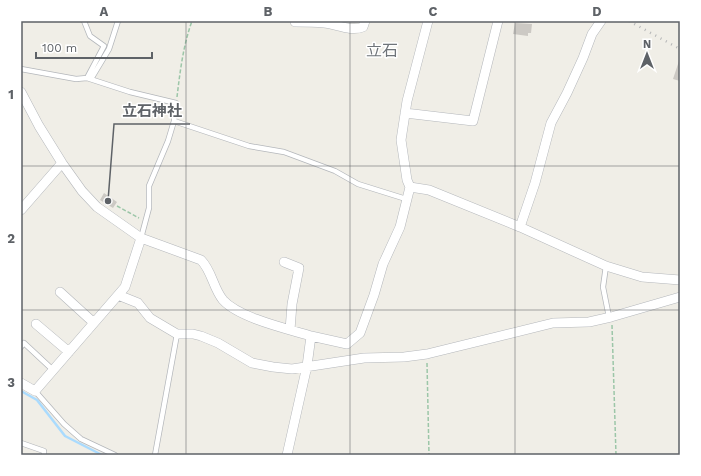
<svg xmlns="http://www.w3.org/2000/svg" width="701" height="476" font-family="'Work Sans','Noto Sans JP',sans-serif">
  <style>
    .lines { fill: none; stroke-linecap: round; stroke-linejoin: round }
    .stream { stroke: #aadbfe; stroke-width: 2.5 }
    .building { fill: #ccc9c4 }
    .service-casing { stroke: #b4b7bb; stroke-width: 6 }
    .minor-casing { stroke: #b4b7bb; stroke-width: 10 }
    .path { stroke: #9cc6a8; stroke-width: 1.5; stroke-dasharray: 4 2; stroke-linecap: butt }
    .service { stroke: #fff; stroke-width: 4.5 }
    .minor { stroke: #fff; stroke-width: 9 }
    .rail { stroke: #b5b6b7; stroke-width: 2.5; stroke-dasharray: 1 5; stroke-linecap: butt }
    .grid { fill: none; stroke: #5e6267; stroke-width: 1; stroke-opacity: 0.55 }
    .labels { text-anchor: middle; dominant-baseline: central; stroke-width: 3; stroke-linejoin: round; paint-order: stroke }
    .quarter-label { font-size: 16px; fill: #6f7479; stroke: #fff }
    .leader { fill: none; stroke: #5e6267; stroke-width: 1.5 }
    .callout-dot { fill: #5e6267; stroke: #fff; stroke-width: 1.5 }
    .callout-label { font-size: 15px; text-anchor: middle; font-weight: bold; fill: #5e6267; stroke: #fff; stroke-width: 3; stroke-linejoin: round; paint-order: stroke }
    .neatline { fill: none; stroke: #5e6267; stroke-width: 1.5 }
    .grid-label { font-size: 13px; text-anchor: middle; font-weight: bold; fill: #5e6267 }
  </style>
  <rect width="100%" height="100%" fill="#f0eee7"/>
  <g class="lines">
    <!-- stream -->
    <path class="stream" d="M21,391L37,400L65,436L102,455"/>
  </g>
  <!-- building -->
  <path class="building" d="M515,23L532,24L531,33H528V36L513,34Z
    M679,61H680V81L673,79Z
    M104,193L117,202L113,208L100,200Z"/>
  <g class="lines">
    <!-- service casing -->
    <g class="service-casing">
      <path id="service" d="M84,21L90,36L104,46L87,78
        M21,69L76,79L87,78L130,92L176,103L174,121L168,141L149,186V208L141,238
        M91,79L109,49L118,21
        M174,121L249,146L284,152L335,171L358,184L406,199
        M606,266L603,287L609,317
        M21,347L24,343L53,370
        M35,391L64,424L81,439L115,455
        M21,443L44,451V455
        M155,455L177,334"/>
    </g>
    <!-- minor casing -->
    <g class="minor-casing">
      <path id="minor" d="M295,22C305,22 314,22 324,23C336,24 351,32 363,27L365,21
        M21,92L39,126L62,163L82,191L97,207L141,238L201,260C212,271 213,288 223,300C239,318 288,329 311,336
        M405,113L473,121L498,21
        M410,187L407,180L401,140L407,101L428,21
        M21,210L62,163
        M520,227L535,183L551,123L567,93L583,58L592,34L601,21
        M284,262L299,268L292,304L290,330
        M60,292L94,323
        M118,295L138,303L150,318L177,334H193L201,336L218,343L252,363L273,367L292,369L364,358L404,357L427,354L553,323L589,322L611,317L680,297
        M36,324L69,352
        M21,383L35,391L125,287L141,238
        M287,455L307,366L311,336L347,344L360,333L374,295L383,264L400,227L410,187L429,190L520,227L606,266L642,277L680,280"/>
    </g>
    <!-- path -->
    <path class="path" d="M177,97C180,72 183,46 192,21
      M117,206L139,218
      M612,325L616,455
      M427,363L429,455"/>
    <!-- service -->
    <use href="#service" class="service"/>
    <!-- minor -->
    <use href="#minor" class="minor"/>
    <!-- rail -->
    <path class="rail" d="M629,21L680,49"/>
  </g>
  <!-- grid -->
  <path class="grid" d="M186,21V455M350,21V455M515,21V455M21,166H680M21,310H680"/>
  <g class="labels">
    <!-- quarter labels -->
    <g class="quarter-label">
      <text x="382" y="50">立石</text>
    </g>
  </g>
  <!-- callouts -->
  <path class="leader" d="M108 201L114 124H190"/>
  <circle class="callout-dot" cx="108" cy="201" r="4"/>
  <g class="callout-label">
    <text x="152" y="116">立石神社</text>
  </g>
  <!-- border -->
  <rect width="701" height="476" fill="none" stroke="#ffffff" stroke-width="44"/>
  <!-- north arrow -->
  <g transform="translate(647 54)" stroke="#ffffff" stroke-width="3" paint-order="stroke">
  <path d="M0-3L7 15L0 10L-7 15Z" fill="#5e6267"/>
  <text y="-6" font-size="11" font-weight="bold" text-anchor="middle" fill="#5e6267">N</text>
  </g>
  <!-- scale -->
  <path d="M36 52v6h116v-6" fill="none" stroke="#5e6267" stroke-width="2"/>
  <text x="42" y="52" font-size="12" fill="#5e6267" stroke="#ffffff" stroke-width="3" paint-order="stroke">100 m</text>
  <rect x="22" y="22" width="657" height="432" class="neatline"/>
  <g class="grid-label">
    <text x="104" y="16">A</text>
    <text x="268" y="16">B</text>
    <text x="433" y="16">C</text>
    <text x="597" y="16">D</text>
    <text x="11" y="99">1</text>
    <text x="11" y="243">2</text>
    <text x="11" y="387">3</text>
  </g>
</svg>
